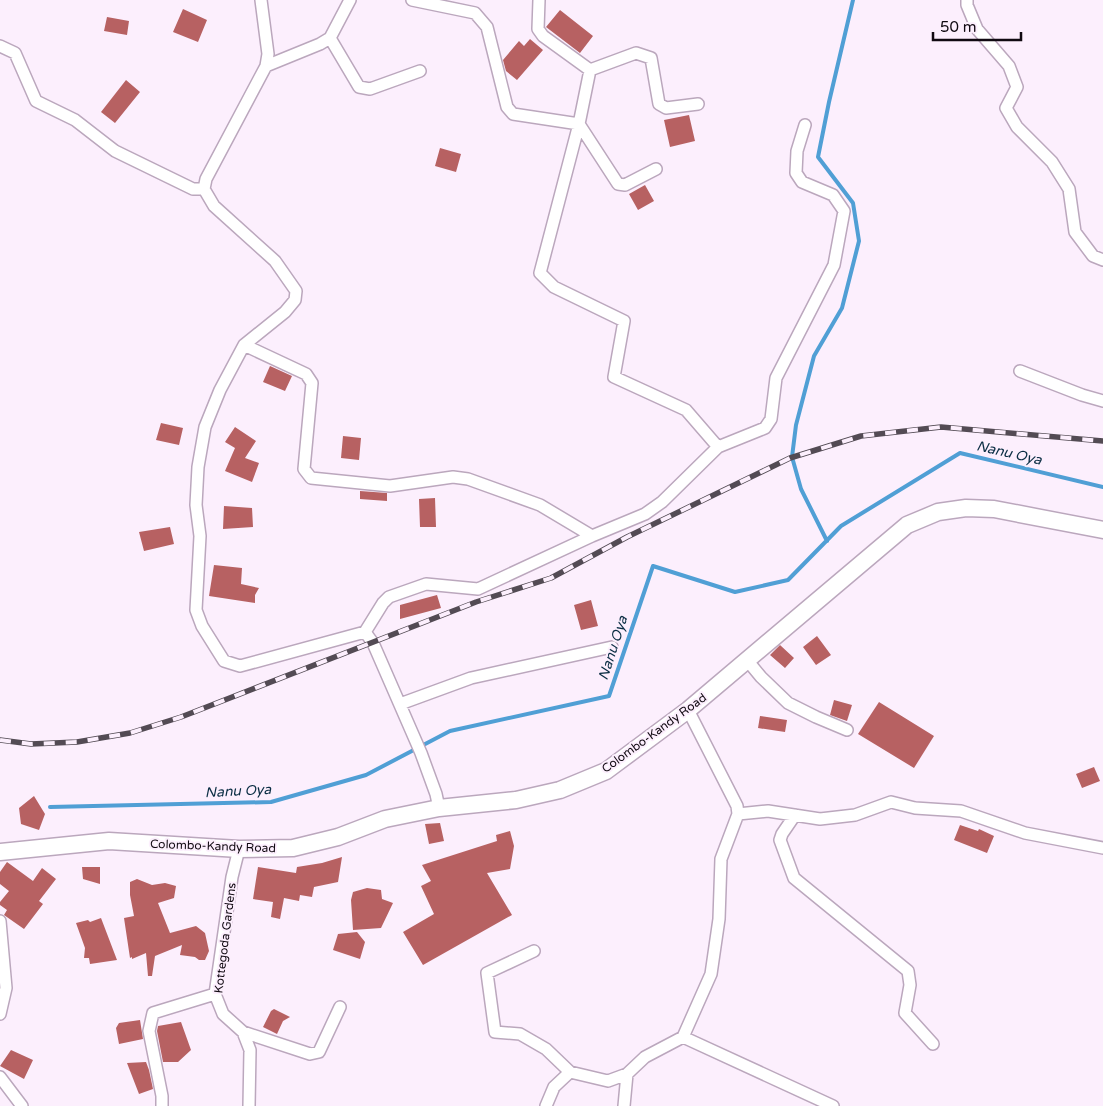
<svg xmlns="http://www.w3.org/2000/svg" width="1103" height="1106" font-family="'Varela Round',sans-serif">
  <style>
    .lines { fill: none; stroke-linecap: round; stroke-linejoin: round }
    .stream { stroke: #509fd5; stroke-width: 4 }
    .building { fill: #b76162 }
    .minor-casing { stroke: #bba7bd; stroke-width: 14 }
    .highway-casing { stroke: #bba7bd; stroke-width: 19 }
    .minor { stroke: #fff; stroke-width: 11 }
    .highway { stroke: #fff; stroke-width: 16 }
    .rail-casing { stroke: #534b54; stroke-width: 5.5 }
    .rail { stroke: #fceffd; stroke-width: 4; stroke-dasharray: 11; stroke-linecap: butt }
    .labels { text-anchor: middle; dominant-baseline: central; stroke-width: 4; stroke-linejoin: round; paint-order: stroke }
    .street-label { font-size: 12px; fill: #100911; stroke: #fceffd }
    .water-label { font-size: 14px; font-style: italic; fill: #0a2d43; stroke: #fceffd }
  </style>
  <rect width="100%" height="100%" fill="#fceffd"/>
  <g class="lines">
    <!-- stream -->
    <path class="stream" d="M827,541L801,489L792,457L796,425L814,356L842,308L859,241L853,203L818,157L829,102L853,0
      M50,807L271,802L366,775L450,731L609,696L653,566L735,592L788,580L841,526L960,453L1103,487"/>
  </g>
  <!-- building -->
  <path class="building" d="M183,9L207,20L198,42L173,32Z
    M560,10L593,36L580,53L546,27Z
    M107,17L129,21L127,35L104,31Z
    M530,39L543,50L517,80L506,71L503,60L519,41L524,46Z
    M126,80L140,92L115,123L101,112Z
    M689,115L695,141L670,147L664,120Z
    M440,148L461,154L456,172L435,166Z
    M645,185L654,201L638,210L629,194Z
    M270,366L292,376L285,391L263,382Z
    M161,423L183,428L179,445L156,440Z
    M235,427L256,441L245,458L259,463L252,482L225,471L235,448L225,442Z
    M343,436L361,438L359,460L341,458Z
    M360,491L387,493V501L360,499Z
    M435,498L436,527H420L419,499Z
    M224,506L252,508L253,527L223,529Z
    M170,527L174,544L144,551L139,532Z
    M214,565L242,568L241,584L259,588L255,595V603L209,596Z
    M437,595L441,608L400,619V605Z
    M591,600L598,626L581,630L574,605Z
    M817,636L831,655L816,665L803,647Z
    M780,645L794,658L785,668L770,655Z
    M834,700L852,705L847,721L830,715Z
    M879,702L934,736L914,768L858,734Z
    M760,716L787,720L785,732L758,728Z
    M1094,767L1100,781L1082,788L1076,774Z
    M34,796L45,814L39,830L21,824L19,808Z
    M440,823L444,841L429,844L425,824Z
    M960,825L978,831L979,829L994,836L987,853L954,840Z
    M510,831L514,846L510,869L487,873L512,915L423,965L403,932L434,914L421,886L431,881L422,865L497,841L496,835Z
    M342,857L338,882L314,887L312,897L300,895L299,901L284,898L280,919L271,917L273,902L253,899L258,867L296,873L297,867L322,863Z
    M7,862L33,881L42,868L56,879L39,901L43,904L24,929L4,915L7,910L0,905V902L9,891L0,884V872Z
    M82,867H100V884L83,879Z
    M137,879L152,885L165,883L176,886L174,898L158,903L170,933L196,926L205,933L209,951L205,960H199L195,957L180,955L182,945L155,956L152,976H148L146,953L132,959V957L130,958L124,918L134,916L130,895V882Z
    M367,888L381,890L382,899L393,903L381,928L353,930L351,900L353,892Z
    M101,918L117,960L90,964L89,958H84L85,948L76,923L88,920L90,922Z
    M357,932L365,942L360,959L333,950L338,934Z
    M274,1009L290,1017L283,1021L277,1034L263,1027L271,1011Z
    M140,1020L143,1039L119,1044L116,1028L119,1023Z
    M181,1022L191,1050L178,1062H163L157,1031L158,1026Z
    M11,1050L33,1060L24,1079L0,1066Z
    M146,1062L149,1070L153,1089L139,1094L127,1063Z"/>
  <g class="lines">
    <!-- minor casing -->
    <g class="minor-casing">
      <path id="minor" d="M261,0L268,54L266,66L206,179L204,189L214,206L275,261L296,291L295,300L285,312L244,345L220,390L205,427L198,467L196,505L200,536L196,610L202,626L224,661L240,666L365,632L373,643L421,753L436,794L439,808
        M412,0L475,13L487,27L507,107L513,114L579,124L618,184L625,185L656,169
        M539,0L538,29L543,36L590,70L579,124L540,273L554,287L624,321L614,377L686,410L718,447
        M967,0V5L977,29L1009,66L1017,87L1006,108L1017,127L1052,162L1069,189L1075,232L1093,256L1103,260
        M330,38L359,87L370,89L420,71
        M0,46L15,53L36,101L75,120L115,151L193,189H204
        M266,66L320,44L330,38L350,0
        M590,70L636,53L651,58L659,104L666,108L698,104
        M244,345L306,374L312,383L304,469L311,478L390,486L453,477L468,479L540,505L592,536
        M1020,371L1082,395L1103,401
        M365,632L383,603L389,597L426,584L478,589L592,536L645,514L662,502L718,447L765,428L771,419L776,378L834,265L844,211L833,195L802,182L796,173L797,151L805,125
        M747,660L761,677L788,703L816,717L847,730
        M400,704L471,678L612,647
        M738,814L768,811L820,819L855,815L891,802L915,808L961,811L1025,833L1103,848
        M795,815L782,834L780,840L794,878L908,971L910,985L905,1013L933,1044
        M239,849L232,877L215,994L223,1014L243,1032L250,1050L249,1106
        M0,921L6,988L0,1014
        M534,951L487,973L495,1032L520,1034L546,1049L570,1072L608,1081L627,1074
        M243,1032L310,1054L319,1052L340,1007
        M683,1037L833,1106
        M0,1077L22,1106
        M162,1106V1096L149,1031L153,1013L215,994
        M546,1106L554,1087L570,1072
        M624,1106L627,1074L645,1057L683,1037L711,974L719,919L721,859L738,814L737,806L688,710"/>
    </g>
    <!-- highway casing -->
    <g class="highway-casing">
      <path id="highway" d="M0,852L109,841L239,849L293,848L338,837L385,819L439,808L516,800L560,790L606,771L688,710L907,525L938,512L966,508L994,509L1103,530"/>
    </g>
    <!-- minor -->
    <use href="#minor" class="minor"/>
    <!-- highway -->
    <use href="#highway" class="highway"/>
    <!-- rail casing -->
    <g class="rail-casing">
      <path id="rail" d="M0,740L31,744L77,742L130,733L181,717L476,602L551,578L627,537L790,458L861,436L941,427L1103,441"/>
    </g>
    <!-- rail -->
    <use href="#rail" class="rail"/>
  </g>
  <g class="labels">
    <!-- street labels -->
    <g class="street-label">
      <text transform="translate(654 733) rotate(-36)">Colombo-Kandy Road</text>
      <text transform="translate(213 846) rotate(2)">Colombo-Kandy Road</text>
      <text transform="translate(225 938) rotate(-83)">Kottegoda Gardens</text>
    </g>
    <!-- water labels -->
    <g class="water-label">
      <text transform="translate(1009 453) rotate(13)">Nanu Oya</text>
      <text transform="translate(613 648) rotate(-72)">Nanu Oya</text>
      <text transform="translate(238 791) rotate(-3)">Nanu Oya</text>
    </g>
  </g>
  <!-- scale -->
  <path d="M933 32v8h88v-8" fill="none" stroke="#100911" stroke-width="2.5"/>
  <text x="940" y="32" font-size="15" fill="#100911" stroke="#fceffd" stroke-width="4" paint-order="stroke">50 m</text>
</svg>
